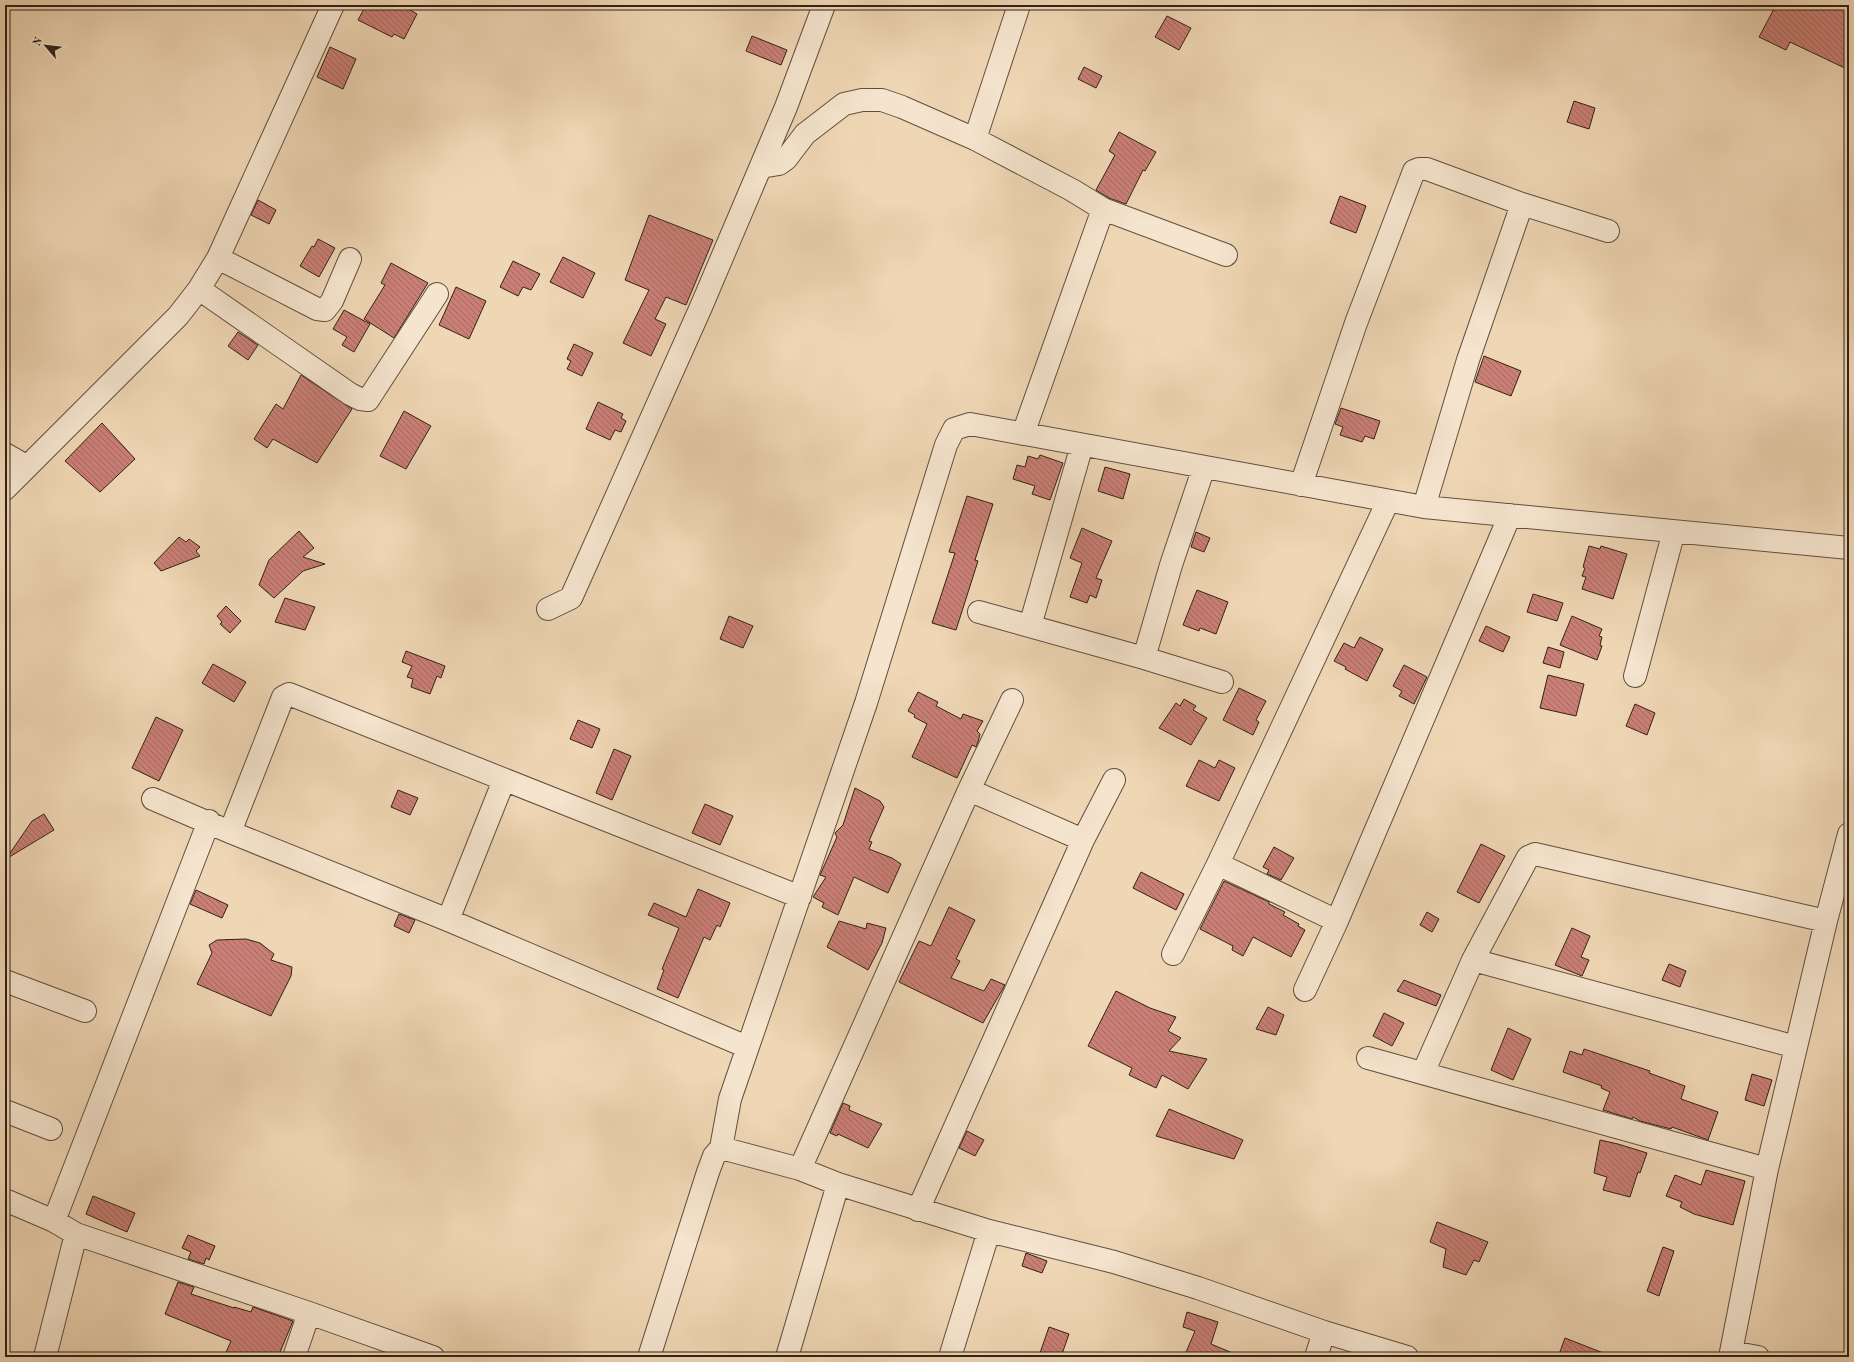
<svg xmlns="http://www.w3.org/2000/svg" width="1854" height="1362" font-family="'Old Standard TT',serif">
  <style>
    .building { fill: url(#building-back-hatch); stroke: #312216 }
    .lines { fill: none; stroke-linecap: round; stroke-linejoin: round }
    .minor-casing { stroke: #604f3e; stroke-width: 24 }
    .minor { stroke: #f5e4ce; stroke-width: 22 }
  </style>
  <defs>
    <pattern id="building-back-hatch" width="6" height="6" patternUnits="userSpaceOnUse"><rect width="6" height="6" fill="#ca7f76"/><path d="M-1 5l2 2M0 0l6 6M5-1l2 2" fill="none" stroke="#a56860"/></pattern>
  </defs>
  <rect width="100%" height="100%" fill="#efd6b4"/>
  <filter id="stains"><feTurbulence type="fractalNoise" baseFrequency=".005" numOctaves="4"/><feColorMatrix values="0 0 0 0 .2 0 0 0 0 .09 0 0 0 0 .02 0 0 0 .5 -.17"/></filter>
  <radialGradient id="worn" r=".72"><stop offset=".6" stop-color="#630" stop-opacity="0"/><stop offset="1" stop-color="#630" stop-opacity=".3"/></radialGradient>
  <!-- building -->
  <path class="building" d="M366,5H413L410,10L417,14L404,39L394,34L392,37L358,20Z
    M1776,5H1849V70L1790,42L1786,50L1759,37Z
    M1167,16L1191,28L1179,50L1155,37Z
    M752,36L787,50L781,65L746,51Z
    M330,47L356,59L343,89L317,77Z
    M1084,67L1102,76L1096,88L1078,79Z
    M1574,101L1595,108L1589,129L1567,122Z
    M1119,132L1156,152L1145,171L1143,170L1126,204L1109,198L1096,190L1115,155L1109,151Z
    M1340,196L1366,206L1356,233L1330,223Z
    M258,200L276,210L269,224L251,215Z
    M649,215L713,240L686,305L666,297L655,319L666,324L651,356L623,343L649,290L625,280Z
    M318,239L335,248L319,277L300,266L312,246L314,247Z
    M563,257L595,273L583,298L550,282Z
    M513,261L540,274L531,290L523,287L518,296L500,287Z
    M391,263L428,283L394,338L364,319L385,285L381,283Z
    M456,287L486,301L469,339L439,325Z
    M344,310L370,324L354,352L342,345L347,337L333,329Z
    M238,332L258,345L248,360L228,346Z
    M574,344L593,353L582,376L567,369L571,361L567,359Z
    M1484,356L1521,371L1511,396L1475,382Z
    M301,375L352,409L317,463L273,439L267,448L254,439L276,404L283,409Z
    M598,402L623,414L621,418L626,421L621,432L615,430L610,440L586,429Z
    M1341,408L1380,421L1374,439L1365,436L1362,442L1340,435L1343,427L1335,424Z
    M404,411L431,426L406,469L380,456Z
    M102,423L135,459L100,492L65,461Z
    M1040,455L1063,463L1050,500L1032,494L1035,486L1013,479L1017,465L1025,467L1028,456L1038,459Z
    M1105,467L1130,474L1123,499L1098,491Z
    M967,496L993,504L975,560L978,561L956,630L932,623L955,553L949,552Z
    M1082,528L1112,541L1096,578L1102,580L1096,598L1090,595L1087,603L1070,597L1082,563L1070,558Z
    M299,531L314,548L303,557L325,564L303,571L274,598L259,585L269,560Z
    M1196,532L1210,538L1204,552L1191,547Z
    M179,537L186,542L189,539L200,547L196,551L200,556L161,571L154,563Z
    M1589,546L1600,549L1601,546L1627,554L1613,599L1582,589L1586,577L1582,576L1585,568L1583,567Z
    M1197,590L1228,602L1216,634L1200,628L1199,631L1183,625Z
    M1533,594L1563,603L1557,621L1527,612Z
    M285,598L315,607L305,630L275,622Z
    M226,606L241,621L230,633L220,624L222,622L217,616Z
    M729,616L753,626L743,648L720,639Z
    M1572,616L1602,629L1599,636L1602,637L1600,645L1602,646L1597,660L1560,645Z
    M1486,626L1510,637L1503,652L1479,641Z
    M1360,637L1383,649L1367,681L1345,669L1346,667L1334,661L1344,643L1354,648Z
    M1548,647L1564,652L1560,668L1543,663Z
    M406,651L445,666L441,678L437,676L430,694L411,687L413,679L407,677L412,666L402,662Z
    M213,664L246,682L234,702L202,683Z
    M1404,665L1427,677L1414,704L1399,696L1402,691L1393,686Z
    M1548,675L1584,684L1576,716L1540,708Z
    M1239,688L1266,701L1256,720L1259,722L1253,735L1223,720Z
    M918,692L938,702L936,706L961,719L963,714L983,721L977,731L980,734L978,742L976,747L972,745L957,778L912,757L927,724L914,717L915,715L908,711Z
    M1184,699L1196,706L1193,710L1207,718L1191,745L1159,728L1176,703L1180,706Z
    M1635,704L1655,713L1647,735L1626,726Z
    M156,717L183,730L159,781L132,768Z
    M578,720L600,729L592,748L570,739Z
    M614,749L631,756L612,800L596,793Z
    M1199,760L1215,768L1219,760L1235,768L1219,801L1186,786Z
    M855,788L880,801L884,807L869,841L872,842L869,849L892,858L901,864L888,893L854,877L838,915L822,907L824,903L813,897L826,877L820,875L837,837L835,833L843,825Z
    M398,790L418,798L410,815L391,807Z
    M705,804L733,816L720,845L692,833Z
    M44,814L54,830L6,859L32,821Z
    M1481,844L1505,856L1479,903L1457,892Z
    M1274,847L1294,858L1281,880L1267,874L1269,870L1263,867Z
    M1141,872L1184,894L1176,910L1133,888Z
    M1224,881L1269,902V904L1285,912L1283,915L1299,924L1298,926L1305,930L1291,957L1253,937L1243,956L1232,950L1233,946L1200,929Z
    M698,889L730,903L720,927L717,925L710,940L704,937L678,998L657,989L664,970L662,969L679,928L648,915L654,903L686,917Z
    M196,890L228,905L222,918L190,904Z
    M949,907L975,920L956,959L960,961L951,978L984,991L991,979L1005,985L983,1023L899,982L919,941L931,946Z
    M1427,912L1439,919L1432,932L1420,925Z
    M399,914L415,920L409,933L394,926Z
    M839,921L866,929L867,923L886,928L882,943L868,970L827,947Z
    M1572,928L1590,936L1581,957L1589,960L1582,976L1555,965Z
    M246,939L260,943L274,954L271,960L292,967L291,976L271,1016L197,984L212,953L209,945L217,940Z
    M1669,964L1686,971L1680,987L1662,980Z
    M1404,980L1441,995L1436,1006L1397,991Z
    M1116,991L1150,1008L1176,1017L1168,1031L1181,1038L1169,1051L1207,1059L1188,1089L1162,1075L1156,1088L1129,1075L1132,1068L1088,1046Z
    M1268,1007L1284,1015L1276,1035L1256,1029Z
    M1384,1013L1404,1023L1392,1046L1373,1036Z
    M1508,1028L1531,1039L1513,1080L1491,1070Z
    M1584,1049L1650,1071L1649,1073L1685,1086L1681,1099L1718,1112L1708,1140L1672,1127L1671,1129L1640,1121L1633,1117L1632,1119L1603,1110L1610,1092L1601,1088L1602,1086L1563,1072L1570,1051L1582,1055Z
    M1752,1074L1772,1080L1764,1106L1745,1100Z
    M843,1103L850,1106L849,1110L882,1124L868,1148L838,1134L837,1136L830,1133Z
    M1169,1109L1243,1140L1234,1159L1156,1136Z
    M967,1131L984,1140L975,1156L959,1148Z
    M1600,1140L1618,1144L1647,1153L1640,1173L1638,1172L1630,1197L1603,1190L1607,1177L1594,1173Z
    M1706,1170L1745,1181L1733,1225L1694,1214L1680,1207L1682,1202L1666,1196L1675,1175L1701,1185Z
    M93,1196L135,1213L127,1232L86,1214Z
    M1437,1222L1488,1242L1479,1262L1474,1260L1466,1275L1443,1267L1446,1249L1430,1242Z
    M188,1235L215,1246L209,1260L206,1258L204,1264L188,1259L191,1252L182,1248Z
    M1663,1247L1674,1251L1659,1296L1647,1291Z
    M1026,1253L1047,1261L1042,1273L1022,1266Z
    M178,1282L194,1287L191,1294L234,1308V1307L251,1312L253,1307L293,1321L278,1357H224L231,1341L165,1314Z
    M1187,1312L1218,1322L1211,1344L1242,1357H1184L1195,1331L1183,1327Z
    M1049,1327L1069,1334L1061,1357H1050L1040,1353Z
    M1565,1338L1611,1356V1357H1558Z"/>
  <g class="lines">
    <!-- minor casing -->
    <g class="minor-casing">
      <path id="minor" d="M975,139L1019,5
        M761,167L779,164L786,159L805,134L844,104L862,100H882L902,107L975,139L1072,190L1103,209L1023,434
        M1103,209L1226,255
        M218,258L317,309L325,310L332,301L350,259
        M199,289L350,394L360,399L368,400L437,294
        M5,454L26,466
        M1301,485L1356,323L1414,171L1419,169H1427L1522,204L1608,231
        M5,489L178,316L199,289L218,258L333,5
        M1424,507L1468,360L1522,204
        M548,609L571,598L701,307L786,107L824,5
        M979,612L1144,658L1222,682
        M1030,626L1082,445
        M1144,658L1171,565L1204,467
        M1635,676L1674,531
        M969,790L1083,840
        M153,799L230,832L448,920L747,1047
        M230,832L283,697L289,694L800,897
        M1218,864L1337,921
        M448,920L504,780
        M1173,954L1218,864L1388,501
        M1473,960L1796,1047
        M5,981L85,1011
        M1305,990L1337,921L1510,515
        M1368,1058L1767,1169
        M1423,1073L1473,960L1528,857L1535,854L1826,921
        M5,1111L51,1129
        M721,1148L730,1099L866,703L946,445L954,429L970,424L1424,507L1849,548
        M800,1169L969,790L1012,700
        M5,1200L54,1221L76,1234L309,1313L433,1357
        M918,1210L1083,840L1114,780
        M54,1221L209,821
        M1731,1352L1758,1357
        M45,1357L76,1234
        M294,1357L309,1313
        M649,1357L708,1172L714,1156L721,1148L800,1169L838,1184L989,1231L1114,1262L1198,1288L1324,1332L1407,1357
        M787,1357L838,1184
        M950,1357L989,1231
        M1316,1357L1324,1332
        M1730,1357L1767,1169L1826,921L1849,834"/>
    </g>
    <!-- minor -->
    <use href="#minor" class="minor"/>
  </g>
  <!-- margin -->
  <rect width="1854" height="1362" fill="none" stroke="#efd6b4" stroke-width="20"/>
  <rect x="6" y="6" width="1842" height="1350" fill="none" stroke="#312216" stroke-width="2"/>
  <rect x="10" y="10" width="1834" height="1342" fill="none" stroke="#312216"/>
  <!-- north arrow -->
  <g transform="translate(46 46) rotate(298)" stroke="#f5e4ce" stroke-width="3" paint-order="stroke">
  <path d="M0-3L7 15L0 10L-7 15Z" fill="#312216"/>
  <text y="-6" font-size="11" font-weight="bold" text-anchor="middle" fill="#312216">N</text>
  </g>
  <rect width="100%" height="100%" filter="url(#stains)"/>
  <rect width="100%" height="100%" fill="url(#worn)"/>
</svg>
